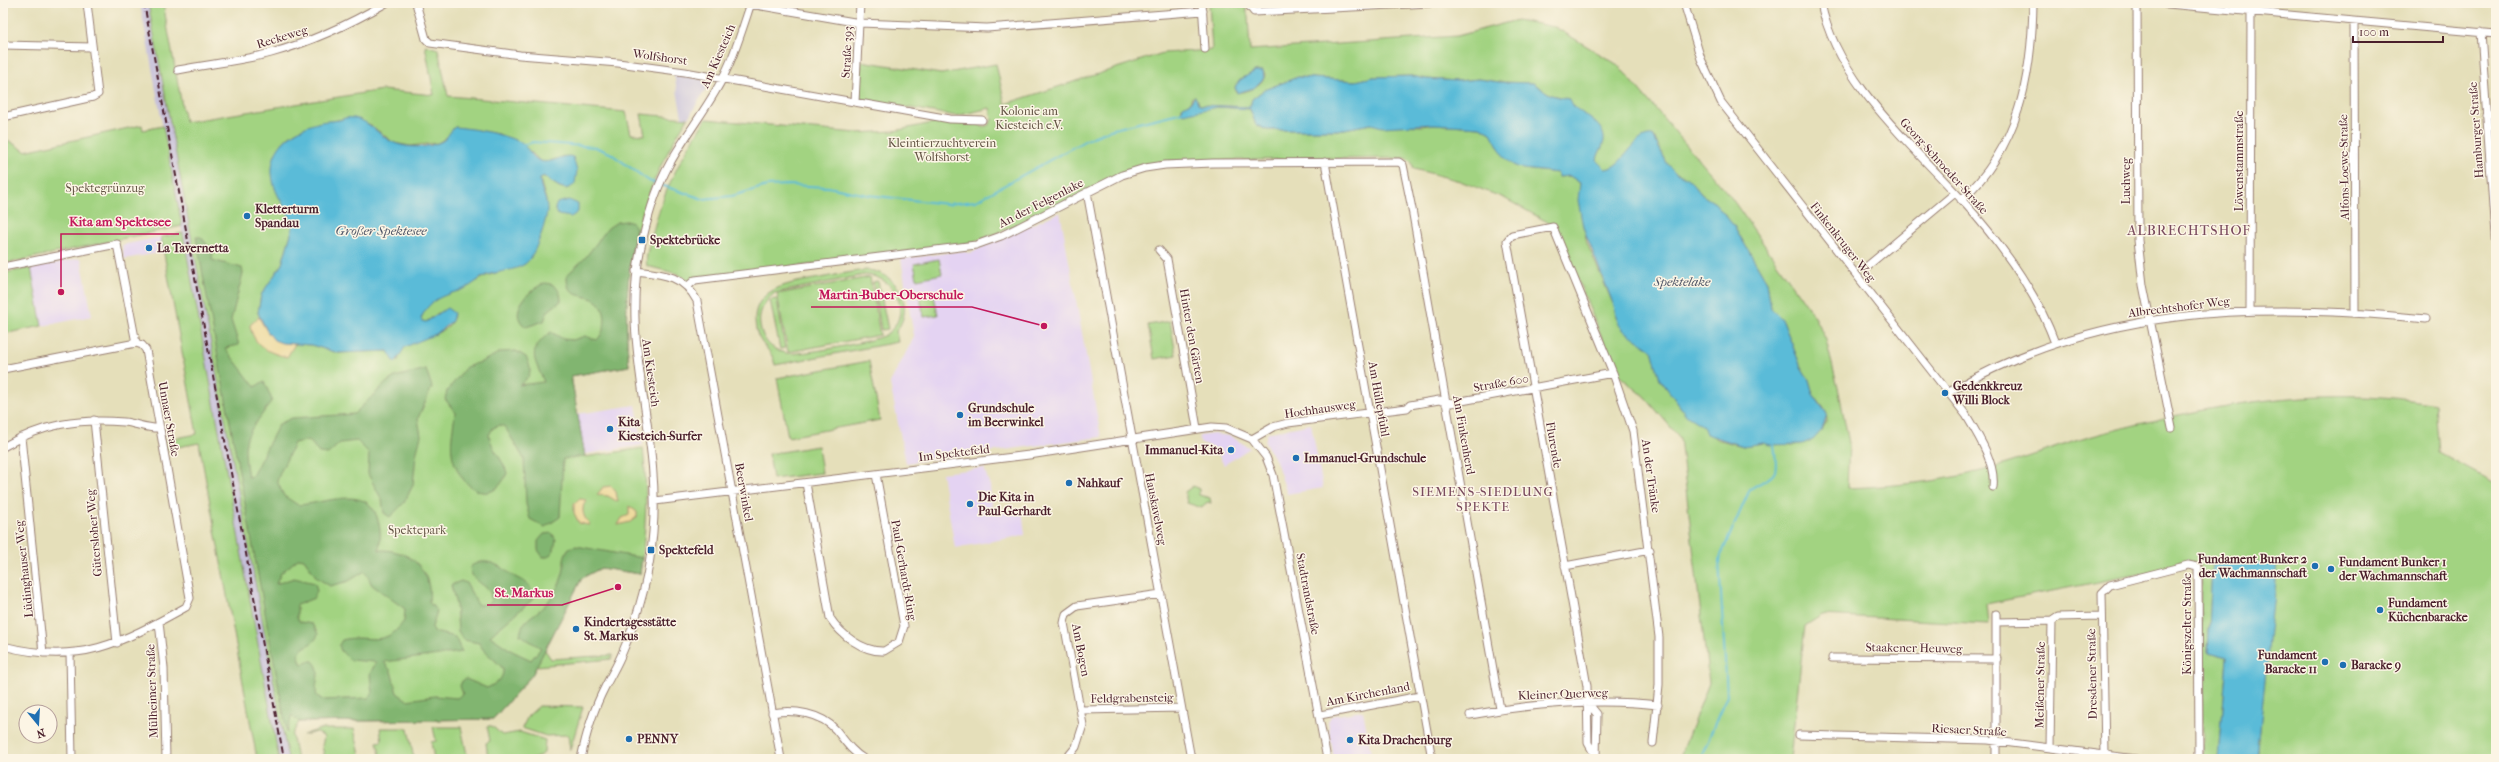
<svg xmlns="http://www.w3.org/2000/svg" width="2499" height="762" font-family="'IM FELL French Canon',serif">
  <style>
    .built { fill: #e4d3f2 }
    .industrial { fill: #c6c0da }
    .green { fill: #a2d381; stroke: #767956; fill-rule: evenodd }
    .forest { fill: #81b56f; stroke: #666a4d; fill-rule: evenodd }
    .sand { fill: #eeda9e; stroke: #9c7c64 }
    .water { fill: #5abbd8; stroke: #526d82 }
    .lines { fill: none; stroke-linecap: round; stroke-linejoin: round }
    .stream { stroke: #5abbd8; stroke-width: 2 }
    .minor-casing { stroke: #987f72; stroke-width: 9 }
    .minor { stroke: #fff; stroke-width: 7 }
    .rail { stroke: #4a1f2b; stroke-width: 2; stroke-dasharray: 6 3; stroke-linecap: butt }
    .poi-dot { fill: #1f6fb2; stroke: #fcf5e5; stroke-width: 1.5 }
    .labels { text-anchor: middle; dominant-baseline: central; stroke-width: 3; stroke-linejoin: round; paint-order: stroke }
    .street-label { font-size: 12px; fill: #4a1f2b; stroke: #fcf5e5 }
    .park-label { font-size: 12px; fill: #645545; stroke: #fcf5e5 }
    .poi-label { font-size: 12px; font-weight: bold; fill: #4a1f2b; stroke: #fcf5e5; text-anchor: start }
    .water-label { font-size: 13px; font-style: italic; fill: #505668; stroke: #fcf5e5 }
    .neighbourhood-label { font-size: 13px; letter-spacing: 1px; fill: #7a4b5e; stroke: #fcf5e5 }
    .quarter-label { font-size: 14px; letter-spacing: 1px; fill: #7a4b5e; stroke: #fcf5e5 }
    .leader { fill: none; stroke: #c2185b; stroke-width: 1.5 }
    .callout-dot { fill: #c2185b; stroke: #fcf5e5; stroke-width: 1.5 }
    .callout-label { font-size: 13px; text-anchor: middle; font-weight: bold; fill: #c2185b; stroke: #fcf5e5; stroke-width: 3; stroke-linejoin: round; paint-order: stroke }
  </style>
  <rect width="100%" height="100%" fill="#fcf5e5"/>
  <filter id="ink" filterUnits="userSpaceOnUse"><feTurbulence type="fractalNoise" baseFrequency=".025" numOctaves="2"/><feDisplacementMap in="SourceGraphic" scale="8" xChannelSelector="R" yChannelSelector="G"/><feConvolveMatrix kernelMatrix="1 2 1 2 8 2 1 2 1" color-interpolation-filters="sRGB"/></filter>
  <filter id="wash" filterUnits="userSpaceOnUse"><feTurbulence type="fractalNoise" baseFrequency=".012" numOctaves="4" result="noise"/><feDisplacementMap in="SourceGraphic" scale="16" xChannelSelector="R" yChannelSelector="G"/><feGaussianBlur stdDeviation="0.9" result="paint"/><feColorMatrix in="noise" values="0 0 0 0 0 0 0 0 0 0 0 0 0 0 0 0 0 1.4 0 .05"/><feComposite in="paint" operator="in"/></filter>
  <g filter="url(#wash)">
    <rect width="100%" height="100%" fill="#e5dfba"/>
    <!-- built -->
    <path class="built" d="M1060,212L1101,437L906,463L890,383L914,337L901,259L961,251L969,253Z
      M161,237L164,252L124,259L122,245Z
      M81,258L92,316L42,326L31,268Z
      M636,405L643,445L585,454L577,414Z
      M1311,424L1323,488L1287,494L1276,461L1265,443L1267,433Z
      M1214,434L1230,436L1250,448L1224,465L1215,449L1200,442L1199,436Z
      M984,468L990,486L992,512L1022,510L1025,535L955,548L942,473Z
      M1363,711L1372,759H1334L1328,722L1331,716Z"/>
    <!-- industrial -->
    <path class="industrial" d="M140,3H148L288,759H279Z
      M674,74L707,80L709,84L688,118L682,117Z"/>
    <!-- green -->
    <path class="green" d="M148,3H163L185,122L382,90L434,95L425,45L438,49L448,96L626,112L631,134L645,135L641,114L688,118C638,195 619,270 629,366L571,376L585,457L643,448C648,491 646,531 640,574L601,568L582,578L545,650L551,659L613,655L611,659L537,666L532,675L493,719L299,722L292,735L297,759H288ZM348,118L369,124L394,143L410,146L438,143L450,135L455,127L499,134L531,152L540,161L547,162L565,156L567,189L559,187L545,177L540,179L546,200L543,228L530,258L524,264L486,276L461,290L439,296L427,307L421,318L422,321L426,322L438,313L454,315C450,336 419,336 405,346C400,351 400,357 397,362L393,359L391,353L386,351L338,353L311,345L282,343L274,340L267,331L258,313L261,295L282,264L293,227C290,212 279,200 274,185C272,178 274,170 275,164C278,126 319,124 348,118Z
      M1209,3H1244L1248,16L1250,50L1457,36L1517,20L1555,27L1618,65L1730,196L1812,313L1826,340L1839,392L1849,443L1847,488C1893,486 1941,482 1985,470C2020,461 2054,447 2089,437C2199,407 2322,382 2435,404L2439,453L2496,484V759H2257L2276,562L2212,564L2208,653L2227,658L2219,759H2203L2200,562L1986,604L1988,624L1822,615L1805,626L1790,759H1679L1709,683L1680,438L1644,396L1616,373L1555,224H1551L1504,198L1460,181L1414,169L1411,161L1405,158L1166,161L1144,165L1007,229L972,243L688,281L678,274L647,266C645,257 649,245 652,236C663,191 679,161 706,119L856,133L894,131L937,122L978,123L982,127L989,125L992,120L990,108L956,116L860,99L861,61L941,74L996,64L1005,104L1163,53L1212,50ZM1255,71H1263L1265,75C1263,85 1246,94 1236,92L1235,87L1240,80ZM1412,76L1426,79L1457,81L1479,79L1499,82L1533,83L1551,95L1568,99C1576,115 1603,119 1603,140C1603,148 1597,154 1597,161L1605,169C1624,168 1631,137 1654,137L1668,165L1676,173L1688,178L1702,195L1715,203L1734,226L1767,282L1771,308L1782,319L1801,367L1809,380L1813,394L1826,411L1827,420L1822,430L1806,443L1793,445L1764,443L1743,446L1716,439L1700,423L1687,416L1660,379L1652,350L1616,317L1614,306L1587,243L1579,203L1580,183L1570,176L1558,177V173L1523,169L1513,165L1491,133L1480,127L1434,124L1422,126L1371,124L1339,130H1267L1256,125L1250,109L1218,107L1181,113L1182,107L1190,103L1192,97L1198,100L1199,105L1250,107L1252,99L1264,90L1298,77L1356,81L1373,77Z
      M142,125L143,130L163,126L182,226L3,264V137L25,151Z
      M183,233L279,759H257L199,443L167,449L166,440L197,434L161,237Z
      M939,259L942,274L917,279L914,264Z
      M31,268L42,326L3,334V273Z
      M866,270C896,271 917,306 896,331L898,342L775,365C772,348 759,346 756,329C748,287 791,283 820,278C835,275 850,272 866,270ZM864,275C895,275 914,313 887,334C878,341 798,356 786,353C775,351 766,344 762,333C756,317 762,303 775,293Z
      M870,277L880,335L788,352L777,294Z
      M878,281L888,329L881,330L873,282Z
      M933,291L938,315L924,317L919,293Z
      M777,299L785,348L780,349L770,300Z
      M1170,321L1176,355L1154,359L1148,325Z
      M869,361L880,420L788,437L777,378Z
      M818,446L822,473L773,479L769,454Z
      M1193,486L1199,489V495L1210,498L1211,503L1207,502L1202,508L1187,503L1185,492Z
      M539,706L583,707L570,750L568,735L546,736L522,728L528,716Z
      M487,726H492L502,735L520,732L545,740L544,753L534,759H488L486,743L490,741Z
      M433,727H461L468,759H434L431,742L436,741Z
      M380,728H408L414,759H381L377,742L382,741Z
      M320,729H354L361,759H325L322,746L324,737L317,732L303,735Z"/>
    <!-- forest -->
    <path class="forest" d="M626,221L633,223L636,228C627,275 624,319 629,366L571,376L585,456L563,459L560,517L545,527L530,519L526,504L524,459L505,427L500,425L493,428L489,435C492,451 503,459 507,473C490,513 456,483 452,453C450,439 454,426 455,412L445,399L447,391L466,367L481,362L501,352L516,351L526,357C533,371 531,377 519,385L544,382C534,358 526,351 551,332L563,339L573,340L585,336L597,340C606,331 609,310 596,301C583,292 566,301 567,275L585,258L608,228L617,222Z
      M196,237H201L213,252L212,260L242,268L243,273L231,320L239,345L225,348L255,387L264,381L272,400C249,436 240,431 248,477L252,476L279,424L292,418L354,414L387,382L395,377L426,369L432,387L418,418L421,436L416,455L413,485L404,503L390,517L384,513L382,500L368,474L369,453L357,441L340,443L328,454L319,453L309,440L294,443C289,457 281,468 277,481L284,496L298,505C323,504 367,484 377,517C381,529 381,538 379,550C411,549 433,571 429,602L437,611L432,627L434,632L455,637L462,652L384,662L391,671L397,693L407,700L435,696L457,698L463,694L460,686L462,681L466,679L487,688C495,684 504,680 503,669C496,659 484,654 479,643L464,640L458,631L456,605L451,585L461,581L466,583L478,605L488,604L491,600L490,591C482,583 470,579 470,567C485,555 500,566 512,575C524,583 531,580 533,599L490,636L512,651L531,660L541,648L520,635C523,617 534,617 545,605C552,598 561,583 563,573C566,563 561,561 568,549L576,546L642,558L640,574L601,568L582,578L532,675L493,719L299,722L292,715L287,733ZM299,558L304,559L317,578L330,586L349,581L365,571L372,585L405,609L404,621C384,650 368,633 342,640L339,645L341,651L350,660L376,662L370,674L372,694L368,698L323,700L317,696C313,683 324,672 313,661H307L302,665L298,654C303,645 315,645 318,634L312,624L300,622L297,618V605L314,598L317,591L315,583L294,578L276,584L281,573Z
      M545,283C556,284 561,290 561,301L548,311L544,321L526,327C506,313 529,289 545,283Z
      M552,533L556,540L554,550L548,557H543L538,550V541L544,534Z"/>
    <!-- sand -->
    <path class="sand" d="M259,317C268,335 275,341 295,344L287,357C269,353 253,346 250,325Z
      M611,486L616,492L618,502L608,496L597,495L603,487Z
      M580,499L586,500C581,508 582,517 590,524L588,525L579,523L574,513V504Z
      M629,506L637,512V517L630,522L618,525L622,518L629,515Z"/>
    <!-- water -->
    <path class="water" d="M1255,71H1263L1264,78L1254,88L1237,93L1235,87L1240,80Z
      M1412,76L1426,79L1457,81L1479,79L1499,82L1533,83L1551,95L1568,99C1576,114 1601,119 1604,137C1605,146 1597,153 1597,161L1605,169C1624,168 1633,133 1653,136L1668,165L1676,173L1688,178L1702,195L1715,203L1734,226L1767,282L1771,308L1782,319L1801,367L1809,380L1813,394L1827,414L1822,430L1813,440L1802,444L1770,445L1764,443L1743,446L1706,434L1703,426L1687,416L1660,379L1652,350L1622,329L1618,323L1614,306L1583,227L1578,200L1580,183L1570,176L1558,177V173L1523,169L1513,165L1504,157L1491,133L1480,127L1434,124L1382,127L1371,124L1339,130H1267L1256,125L1250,109L1218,107L1183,114L1181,112L1183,106L1190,103L1195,96L1199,105L1250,107L1252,99L1264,90L1298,77L1356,81L1373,77Z
      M345,118C363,115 374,130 387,139C400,148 423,149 438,143C448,140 449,131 455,127C476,129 500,133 520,142C528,147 532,158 540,161C550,164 560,156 569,156L573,157L577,171L575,183C566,196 553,182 543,176L540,179C540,190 548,199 547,211C546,222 535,257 525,264C514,271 500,271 487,275C479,278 472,286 464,289C444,296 431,297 421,318L422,321L426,322L447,308L454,313L452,321L436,334L405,347L395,363L388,351L338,353L311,345L282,343L274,340L267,331L258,313L261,295L282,264L293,227C290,212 278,200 274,185C264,150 291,129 321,122C329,120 337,122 345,118Z
      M569,200L578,204V212L571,217L558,215L555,208L557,203Z
      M2277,562L2257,759H2219L2227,658L2208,653L2212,563Z"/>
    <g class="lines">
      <!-- stream -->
      <path class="stream" d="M524,145L533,142L595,147L610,153L649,181L703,199L732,196L767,186L788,185L828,187L868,195L947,204L976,201L1088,139L1110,130L1183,112
        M1700,759L1727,695L1719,560L1750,489C1776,473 1779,479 1774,445"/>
    </g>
  </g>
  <g filter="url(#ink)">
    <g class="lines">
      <!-- minor casing -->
      <g class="minor-casing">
        <path id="minor" d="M416,3L426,39L430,43L520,55L618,63L685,72L950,119L982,120
          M744,3L860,23L987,28L1203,11
          M1202,3L1205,49
          M1247,3L1254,12L1430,3
          M1684,3L1701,59L1721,102L1966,415C1978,435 1996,463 1993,487
          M1821,3C1836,80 1911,144 1961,199C1998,240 2036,290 2055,343
          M2137,3L2138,240L2143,285L2172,428
          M2157,3L2496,34
          M2354,21L2355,312
          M2481,32L2496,250
          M3,45L92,47
          M178,70C209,64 241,61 271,53C311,42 350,24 386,3
          M855,102L860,3
          M2486,115L2496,113
          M3,117L93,97L98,94L87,3
          M1325,162L1432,759
          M1087,192L1191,759
          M1961,200C2019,148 2032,76 2033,3
          M1159,250L1167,259L1197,428
          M3,267L117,244L136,343L142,345L146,350L190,598L186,607C121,643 80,666 3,646
          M1865,268L1955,193
          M636,271C663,274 684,275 697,301L781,759
          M688,286L695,280L976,245L1001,236L1122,175L1145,168L1165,165L1213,163L1399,162L1403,165L1412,209L1500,709
          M2250,310L2251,11
          M3,369L136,343
          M1949,392C2097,305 2259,302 2426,319
          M94,420L117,643
          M21,437L43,653
          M1252,439L1273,427L1288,423L1407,408L1410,405L1439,400L1451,403L1613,373
          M3,447C42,424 79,418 124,422C135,423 148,429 160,428
          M806,483L830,618C841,635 863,652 884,651L899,642L904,626L876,474
          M655,501L1029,455L1212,427L1226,428L1252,439L1266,457L1273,475L1327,759
          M1565,566L1650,550
          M159,622L164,668L166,759
          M1997,622L2052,621
          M70,653L72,759
          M1832,658L1997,659
          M1588,703L1597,714L1596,759
          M1082,710L1181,708
          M772,713C794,709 821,713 836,730C845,741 851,751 864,759
          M1320,715L1420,696
          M1470,715C1528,704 1598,698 1658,705
          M1799,735L1988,740L2136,759
          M2050,748L2052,621L2058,617L2101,616
          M2105,755L2102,593L2110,585L2188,565L2198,567L2199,759
          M1596,757L1588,743L1587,686L1507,241L1512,235L1553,227L1613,373L1633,431L1659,637V685L1653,743
          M581,759C586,734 593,710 605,687C611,675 618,664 623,651C639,614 650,573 653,532C662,430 617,342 643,238C649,212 657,186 670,163C684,138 701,116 715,92C732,64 741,33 751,3
          M1066,759L1076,747L1083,725L1064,623L1066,614L1077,606L1161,594
          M1996,759V614"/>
      </g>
      <!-- minor -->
      <use href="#minor" class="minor"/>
      <!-- rail -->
      <path class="rail" d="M144,3L284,759"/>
    </g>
  </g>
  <!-- markers -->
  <g class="poi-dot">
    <circle cx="247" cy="216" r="4"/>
    <rect x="638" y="236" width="8" height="8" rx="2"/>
    <circle cx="149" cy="248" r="4"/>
    <circle cx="1945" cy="393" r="4"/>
    <circle cx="960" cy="415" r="4"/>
    <circle cx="610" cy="429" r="4"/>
    <circle cx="1231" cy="450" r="4"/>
    <circle cx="1296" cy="458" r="4"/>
    <circle cx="1069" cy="483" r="4"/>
    <circle cx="970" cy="504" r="4"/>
    <rect x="647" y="546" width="8" height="8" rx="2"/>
    <circle cx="2315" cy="566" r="4"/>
    <circle cx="2331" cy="569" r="4"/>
    <circle cx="2380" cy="610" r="4"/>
    <circle cx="576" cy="629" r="4"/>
    <circle cx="2325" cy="662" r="4"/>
    <circle cx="2343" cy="665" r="4"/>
    <circle cx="629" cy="739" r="4"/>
    <circle cx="1350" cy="740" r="4"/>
  </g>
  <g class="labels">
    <!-- street labels -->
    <g class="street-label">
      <text transform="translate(282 37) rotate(-17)">Reckeweg</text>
      <text transform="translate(847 52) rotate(-87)">Straße 393</text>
      <text transform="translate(718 56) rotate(-66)">Am Kiesteich</text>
      <text transform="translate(660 57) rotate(8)">Wolfshorst</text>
      <text transform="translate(2476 130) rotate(-94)">Hamburger Straße</text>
      <text transform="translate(2239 161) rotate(-90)">Löwenstammstraße</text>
      <text transform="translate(1944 166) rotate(48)">Georg-Schroeder-Straße</text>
      <text transform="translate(2344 167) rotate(-91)">Alfons-Loewe-Straße</text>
      <text transform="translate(2126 181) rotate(-90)">Luchweg</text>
      <text transform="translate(1041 203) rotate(-27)">An der Felgenlake</text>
      <text transform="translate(1843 242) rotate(52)">Finkenkruger Weg</text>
      <text transform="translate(2179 307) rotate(-7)">Albrechtshofer Weg</text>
      <text transform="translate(1192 336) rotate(80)">Hinter den Gärten</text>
      <text transform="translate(651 373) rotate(82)">Am Kiesteich</text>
      <text transform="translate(1501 383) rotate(-10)">Straße 600</text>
      <text transform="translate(1379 399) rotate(80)">Am Hüllepfuhl</text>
      <text transform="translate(1320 409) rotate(-8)">Hochhausweg</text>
      <text transform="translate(169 419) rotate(80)">Unnaer Straße</text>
      <text transform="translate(1464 435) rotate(80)">Am Finkenherd</text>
      <text transform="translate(1554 445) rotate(80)">Flurende</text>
      <text transform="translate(954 453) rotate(-7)">Im Spektefeld</text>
      <text transform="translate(1651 476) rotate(82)">An der Tränke</text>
      <text transform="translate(744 492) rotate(80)">Beerwinkel</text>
      <text transform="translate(1156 509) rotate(79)">Hauskavelweg</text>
      <text transform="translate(94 533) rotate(-95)">Gütersloher Weg</text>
      <text transform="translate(24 569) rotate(-96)">Lüdinghauser Weg</text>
      <text transform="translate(904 570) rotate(80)">Paul-Gerhardt-Ring</text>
      <text transform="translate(1308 594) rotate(79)">Stadtrandstraße</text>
      <text transform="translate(2187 624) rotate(-90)">Königszelter Straße</text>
      <text transform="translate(1914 648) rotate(1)">Staakener Heuweg</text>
      <text transform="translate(1081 650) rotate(79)">Am Bogen</text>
      <text transform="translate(2092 674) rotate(-91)">Dresdener Straße</text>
      <text transform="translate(2040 685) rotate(-89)">Meißener Straße</text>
      <text transform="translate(152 691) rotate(-92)">Mülheimer Straße</text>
      <text transform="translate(1368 694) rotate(-11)">Am Kirchenland</text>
      <text transform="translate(1563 694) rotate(-2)">Kleiner Querweg</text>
      <text transform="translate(1132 698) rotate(-1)">Feldgrabensteig</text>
      <text transform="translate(1969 730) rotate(3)">Riesaer Straße</text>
    </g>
    <!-- park labels -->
    <g class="park-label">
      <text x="1029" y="111">Kolonie am<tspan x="1029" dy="14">Kiesteich e.V.</tspan></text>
      <text x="942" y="143">Kleintierzuchtverein<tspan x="942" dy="14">Wolfshorst</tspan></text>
      <text x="105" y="188">Spektegrünzug</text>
      <text x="417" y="530">Spektepark</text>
    </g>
    <!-- poi labels -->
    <g class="poi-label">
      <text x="255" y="209">Kletterturm<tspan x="255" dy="14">Spandau</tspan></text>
      <text x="650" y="240">Spektebrücke</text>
      <text x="157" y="248">La Tavernetta</text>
      <text x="1953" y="386">Gedenkkreuz<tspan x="1953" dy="14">Willi Block</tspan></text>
      <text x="968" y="408">Grundschule<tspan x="968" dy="14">im Beerwinkel</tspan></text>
      <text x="618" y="422">Kita<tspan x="618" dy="14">Kiesteich-Surfer</tspan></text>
      <text x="1223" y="450" text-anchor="end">Immanuel-Kita</text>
      <text x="1304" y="458">Immanuel-Grundschule</text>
      <text x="1077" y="483">Nahkauf</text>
      <text x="978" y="497">Die Kita in<tspan x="978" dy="14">Paul-Gerhardt</tspan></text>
      <text x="659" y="550">Spektefeld</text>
      <text x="2307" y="559" text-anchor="end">Fundament Bunker 2<tspan x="2307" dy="14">der Wachmannschaft</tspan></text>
      <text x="2339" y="562">Fundament Bunker 1<tspan x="2339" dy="14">der Wachmannschaft</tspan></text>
      <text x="2388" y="603">Fundament<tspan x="2388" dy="14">Küchenbaracke</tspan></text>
      <text x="584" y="622">Kindertagesstätte<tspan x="584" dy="14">St. Markus</tspan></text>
      <text x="2317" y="655" text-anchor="end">Fundament<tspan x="2317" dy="14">Baracke 11</tspan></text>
      <text x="2351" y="665">Baracke 9</text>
      <text x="637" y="739">PENNY</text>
      <text x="1358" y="740">Kita Drachenburg</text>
    </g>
    <!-- water labels -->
    <g class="water-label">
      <text x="381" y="230">Großer Spektesee</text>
      <text x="1682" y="281">Spektelake</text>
    </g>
    <!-- neighbourhood labels -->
    <g class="neighbourhood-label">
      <text x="1483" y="491">SIEMENS-SIEDLUNG<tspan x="1483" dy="15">SPEKTE</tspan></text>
    </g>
    <!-- quarter labels -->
    <g class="quarter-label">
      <text x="2189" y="230">ALBRECHTSHOF</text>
    </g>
  </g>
  <!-- callouts -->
  <path class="leader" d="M61 292L61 234H179M1044 326L972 307H811M618 587L562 605H487"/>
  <g class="callout-dot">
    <circle cx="61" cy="292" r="4"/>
    <circle cx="1044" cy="326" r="4"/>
    <circle cx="618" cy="587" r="4"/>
  </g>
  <g class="callout-label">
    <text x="120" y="226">Kita am Spektesee</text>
    <text x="891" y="299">Martin-Buber-Oberschule</text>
    <text x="524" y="597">St. Markus</text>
  </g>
  <!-- margin -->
  <rect width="2499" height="762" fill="none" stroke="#fcf5e5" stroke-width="16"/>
  <!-- north arrow -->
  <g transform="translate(38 724) rotate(162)"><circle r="19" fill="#fcf5e5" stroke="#b59f9b"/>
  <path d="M0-3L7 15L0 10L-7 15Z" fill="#1f6fb2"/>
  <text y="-6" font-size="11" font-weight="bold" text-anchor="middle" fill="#4a1f2b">N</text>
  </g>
  <!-- scale -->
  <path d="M2353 36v6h90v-6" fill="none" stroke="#4a1f2b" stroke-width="2"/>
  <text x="2359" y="36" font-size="12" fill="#4a1f2b" stroke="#fcf5e5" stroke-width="3" paint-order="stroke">100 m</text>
</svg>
